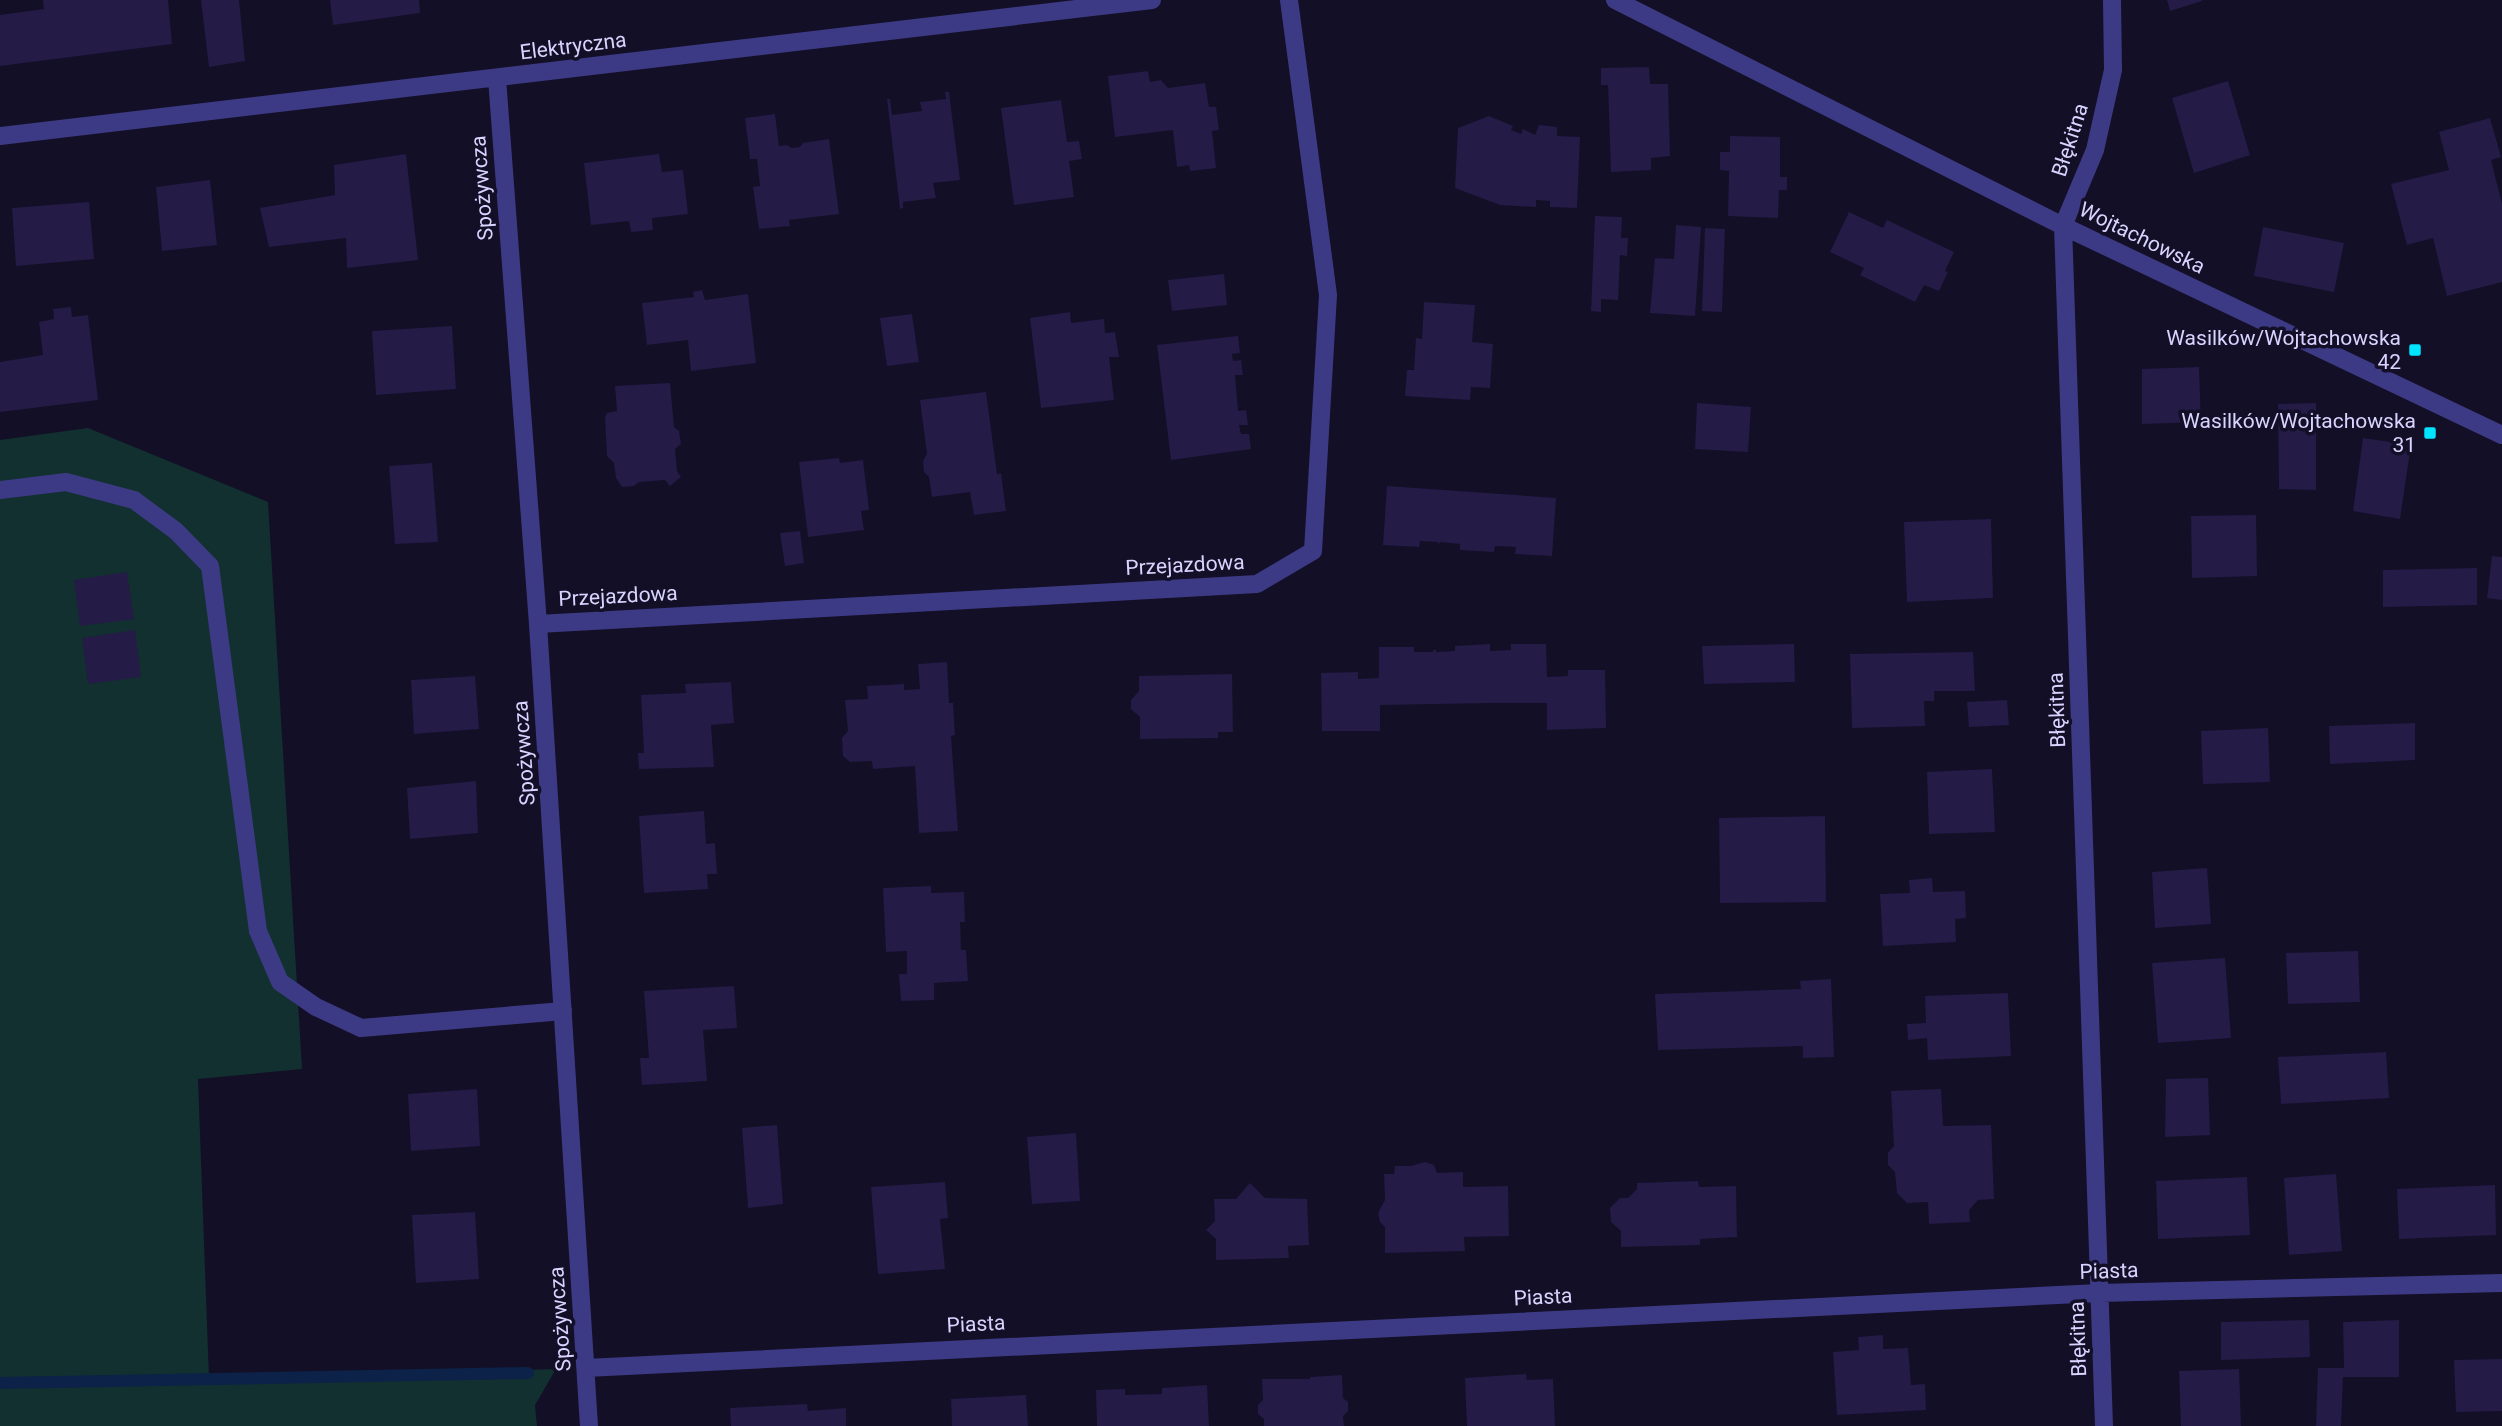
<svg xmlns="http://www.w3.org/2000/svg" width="2502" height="1426" font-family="Roboto,sans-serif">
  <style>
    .green { fill: #12302f }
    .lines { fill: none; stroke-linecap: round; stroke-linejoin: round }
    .stream { stroke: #0c2248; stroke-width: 12 }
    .building { fill: #241b47 }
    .service { stroke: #3d3a85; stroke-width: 18 }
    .minor { stroke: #3d3a85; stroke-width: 18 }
    .poi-dot { fill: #00e5ff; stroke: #130f26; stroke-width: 2.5 }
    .labels { text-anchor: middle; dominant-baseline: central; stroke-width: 7; stroke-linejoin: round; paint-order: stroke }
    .street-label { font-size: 21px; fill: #d9d4ff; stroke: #130f26 }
    .poi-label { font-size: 21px; fill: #d9d4ff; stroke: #130f26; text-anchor: end }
  </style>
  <rect width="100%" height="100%" fill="#130f26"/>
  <!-- green -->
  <path class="green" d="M88,428L268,502L302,1069L198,1079L209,1379L556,1369L535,1405L537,1426H0V440Z"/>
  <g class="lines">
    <!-- stream -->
    <path class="stream" d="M0,1383L528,1373"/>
  </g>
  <!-- building -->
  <path class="building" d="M43,0H168L172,44L0,66V15L44,9Z
    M201,0H239L245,61L209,67Z
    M330,0H419L420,13L333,25Z
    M2167,0H2202V1L2170,11Z
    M1649,67L1650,84H1668L1670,156L1651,158V170L1611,172L1608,85H1601V68Z
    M1148,71L1150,82L1161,80L1168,88L1205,83L1209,107H1216L1219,130L1212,131L1216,168L1190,171L1189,165L1177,167L1173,130L1115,137L1108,76Z
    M2228,81L2250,155L2194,173L2172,98Z
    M945,92H949L960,180L933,183L936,198L903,202V208L900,209L887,99H890L892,115L922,111L920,102L946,99Z
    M1061,100L1067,142L1079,141L1082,159L1069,161L1074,197L1014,205L1001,108Z
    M775,114L779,146L787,145L791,148L800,147L803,143L829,139L839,214L789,220L790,226L759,229L753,187L760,186L757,159H750L745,118Z
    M1489,116L1513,126L1511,130L1521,134L1523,129L1535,135L1539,125L1557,127V136L1580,137L1577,208L1550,207V201L1536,200V207L1500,205L1455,188L1458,128Z
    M2490,118L2501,157L2491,160L2502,204V282L2447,296L2433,238L2407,245L2391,184L2449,170L2439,132Z
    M1730,136L1780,137V177H1787V190H1779L1778,218L1728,216L1729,171L1720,170V152H1730Z
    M406,154L418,260L347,268L346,238L269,247L260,208L335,195L334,165Z
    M659,154L662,172L683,170L688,214L652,218L653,230L631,232L629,221L591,225L584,163Z
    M210,180L217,245L162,251L156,187Z
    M89,202L94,259L16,266L12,208Z
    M1849,212L1883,228L1887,220L1954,252L1945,271L1948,272L1939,291L1924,285L1915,302L1860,275L1864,268L1830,252Z
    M1595,216L1622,217L1621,238H1628L1627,256L1620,255L1618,300L1601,299V312L1591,311Z
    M1676,225L1701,227L1695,316L1650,313L1655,258L1674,259Z
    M2263,227L2344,243L2334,292L2254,276Z
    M1705,228L1725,229L1722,312L1702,311Z
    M1224,274L1227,305L1172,311L1168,280Z
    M702,290L705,300L748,294L756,363L691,371L688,340L647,345L642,303L694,297L693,292Z
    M1424,302L1475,305L1472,342L1493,344L1490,388L1471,387L1470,400L1405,396L1407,370H1414L1416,338L1422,339Z
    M71,307L72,317L88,315L98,400L0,412V362L43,355L39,322L54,319L53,309Z
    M1070,312L1071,323L1104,319L1105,333L1115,332L1119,357H1109L1114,400L1041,408L1030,318Z
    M912,314L919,362L887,366L880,318Z
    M452,326L456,389L376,395L372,331Z
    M1238,336L1240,353L1232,354L1233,361L1241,360L1243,375H1235L1238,411L1246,410L1248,425H1239L1241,434H1249L1251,449L1171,460L1157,345Z
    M2199,367L2201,422L2142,424V369Z
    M670,383L674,427L679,431L681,444L675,449L677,471L681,477L670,486L665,480L639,482L634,486L622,487L616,478L614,463L607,456L605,418L607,413L617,411L615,386Z
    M986,392L997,474L1001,473L1006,511L974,515L970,492L932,497L929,477L924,472L923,461L927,454L920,400Z
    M1697,403L1751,407L1748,452L1695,449Z
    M2316,403V490L2279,489L2278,404Z
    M2363,438L2411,445L2400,519L2353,511Z
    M839,458L840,463L863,460L869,510L861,511L864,530L808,537L799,462Z
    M432,463L438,542L395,544L389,466Z
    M1387,486L1556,498L1552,556L1515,554L1516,547L1495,546L1494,552L1460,550V544L1441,542L1438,544V542L1420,541L1419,547L1383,545Z
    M2256,515L2257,576L2192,578L2191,516Z
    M1991,519L1993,598L1907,602L1904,522Z
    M800,531L804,563L785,566L780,533Z
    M2492,556L2502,557V600L2487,598Z
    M2477,568V605L2383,607V570Z
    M127,572L134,619L80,626L74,580Z
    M135,630L141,677L88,684L82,638Z
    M1490,644V651L1511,650V644H1546L1547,677L1568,676V670H1605L1606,728L1547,730V703H1491L1380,705V731H1322L1321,673L1358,672V679L1379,678V647H1414V652H1433V650H1436V652L1455,651V646Z
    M1794,644L1795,682L1704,684L1702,646Z
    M1973,652L1975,691H1934V701H1924L1925,726L1852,728L1850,654Z
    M947,662L949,703H953L955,735L951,736L958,831L919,833L915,766L873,769L872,761L850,762L843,756L842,738L848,731L845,700L868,699L867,686L904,684V690L920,689L918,664Z
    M1232,674L1233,732H1218V738L1140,739V717L1131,709V700L1139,691V676Z
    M475,676L479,729L414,734L411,680Z
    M731,682L734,723L711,725L714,767L639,769L638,753H644L641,695L686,693L685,684Z
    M2007,700L2009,725L1969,727L1967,702Z
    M2415,723V760L2330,764L2329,726Z
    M2268,728L2270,782L2203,784L2201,731Z
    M1992,769L1995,832L1929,834L1927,772Z
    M476,781L478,833L410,839L407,788Z
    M704,811L706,844L715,843L717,874H707L708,889L644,893L639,816Z
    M1825,816L1826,902L1720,903L1719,818Z
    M2207,868L2211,924L2155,928L2152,872Z
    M1932,878L1933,892L1965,891L1966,918L1955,919L1956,942L1883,946L1880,894L1910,893L1909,880Z
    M931,886V893L964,892L965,922H960L961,950H966L968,981L934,983V1000L901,1001L899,974H907V951L886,952L883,888Z
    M2358,951L2360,1002L2288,1004L2286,953Z
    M2225,958L2231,1038L2158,1043L2152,963Z
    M1831,979L1834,1057L1803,1058V1046L1658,1050L1655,994L1801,989L1800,981Z
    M734,986L737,1028L703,1030L707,1081L642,1085L640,1058H649L644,991Z
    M2008,993L2011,1056L1928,1060L1927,1038L1908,1040L1907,1024L1926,1023L1925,996Z
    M2386,1052L2389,1098L2281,1104L2278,1057Z
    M2208,1078L2210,1135L2165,1137L2166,1079Z
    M477,1089L480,1146L411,1151L408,1094Z
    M1941,1089L1943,1126L1991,1125L1994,1199L1978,1200L1969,1210L1970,1222L1929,1224L1928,1202L1907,1203L1897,1193L1895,1172L1888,1165V1153L1894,1146L1891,1091Z
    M777,1125L783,1204L748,1208L742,1128Z
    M1076,1133L1080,1201L1032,1204L1027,1137Z
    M1425,1162L1434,1165L1437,1173L1463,1172V1187L1508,1186L1509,1236L1464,1237L1465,1251L1385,1253V1227L1380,1222L1378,1213L1385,1200L1384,1174H1394L1395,1166H1411Z
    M2336,1174L2342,1251L2289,1255L2284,1178Z
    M2247,1177L2250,1235L2158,1239L2156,1181Z
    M1698,1181L1699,1187L1736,1186L1737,1237L1700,1239V1245L1621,1247V1231L1611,1222L1610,1208L1620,1198H1628L1637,1189V1183Z
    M945,1182L948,1218L940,1219L945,1269L878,1274L871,1187Z
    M1250,1183L1265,1198L1307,1199L1309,1245L1288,1246L1289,1258L1216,1260V1239L1206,1230L1215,1221L1214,1199H1236Z
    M2495,1185L2496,1235L2399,1239L2397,1189Z
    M475,1212L479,1279L416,1283L412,1215Z
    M2309,1320L2310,1357L2221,1360V1322Z
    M2399,1320V1377H2343L2341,1426H2316L2318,1368H2344L2343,1322Z
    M1883,1335V1349L1908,1348L1911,1385L1925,1384L1926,1410L1837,1415L1833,1352L1859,1350L1858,1337Z
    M2502,1359V1411L2456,1412L2454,1360Z
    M2239,1369L2241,1426H2181L2179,1371Z
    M1526,1374L1527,1380L1553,1379L1555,1426H1467L1465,1378Z
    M1342,1375L1343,1398L1348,1402V1411L1343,1416L1344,1426H1264V1419L1258,1414V1405L1263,1400L1262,1379H1310V1377Z
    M1207,1385L1209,1426H1097L1096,1390L1125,1389V1395L1162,1394V1388Z
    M1026,1395L1028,1426H952L951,1399Z
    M807,1404L808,1411L846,1408V1426H731L730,1408Z"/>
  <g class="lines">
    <!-- service -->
    <path class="service" d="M0,490L66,482L134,500L176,531L210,566L258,931L280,982L316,1007L361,1028L563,1011"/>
    <!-- minor -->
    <path class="minor" d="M1615,0L2063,226L2502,435
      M497,78L538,624L589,1426
      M0,136L1152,0
      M538,624L1257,584L1313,551L1328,295L1289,0
      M586,1368L2099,1293L2502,1283
      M2104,1426L2063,226L2095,150L2113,70L2112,0"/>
  </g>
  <!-- markers -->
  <g class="poi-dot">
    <rect x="2408" y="343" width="14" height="14" rx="3.5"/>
    <rect x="2423" y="426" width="14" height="14" rx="3.5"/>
  </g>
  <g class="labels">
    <!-- street labels -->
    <g class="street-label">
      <text transform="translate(573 46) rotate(-7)">Elektryczna</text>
      <text transform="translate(2070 140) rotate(-72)">Błękitna</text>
      <text transform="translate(482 188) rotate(-94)">Spożywcza</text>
      <text transform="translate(2142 238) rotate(26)">Wojtachowska</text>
      <text transform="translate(1185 565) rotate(-3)">Przejazdowa</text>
      <text transform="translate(618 596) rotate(-3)">Przejazdowa</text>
      <text transform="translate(2057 710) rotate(-92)">Błękitna</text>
      <text transform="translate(524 753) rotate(-94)">Spożywcza</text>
      <text transform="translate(2109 1271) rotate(-2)">Piasta</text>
      <text transform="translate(1543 1297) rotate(-3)">Piasta</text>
      <text transform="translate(560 1319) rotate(-94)">Spożywcza</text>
      <text transform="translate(976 1324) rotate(-3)">Piasta</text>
      <text transform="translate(2078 1339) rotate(-92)">Błękitna</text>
    </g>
    <!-- poi labels -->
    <g class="poi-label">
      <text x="2401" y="338">Wasilków/Wojtachowska<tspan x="2401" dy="24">42</tspan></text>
      <text x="2416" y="421">Wasilków/Wojtachowska<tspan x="2416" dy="24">31</tspan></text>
    </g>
  </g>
</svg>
